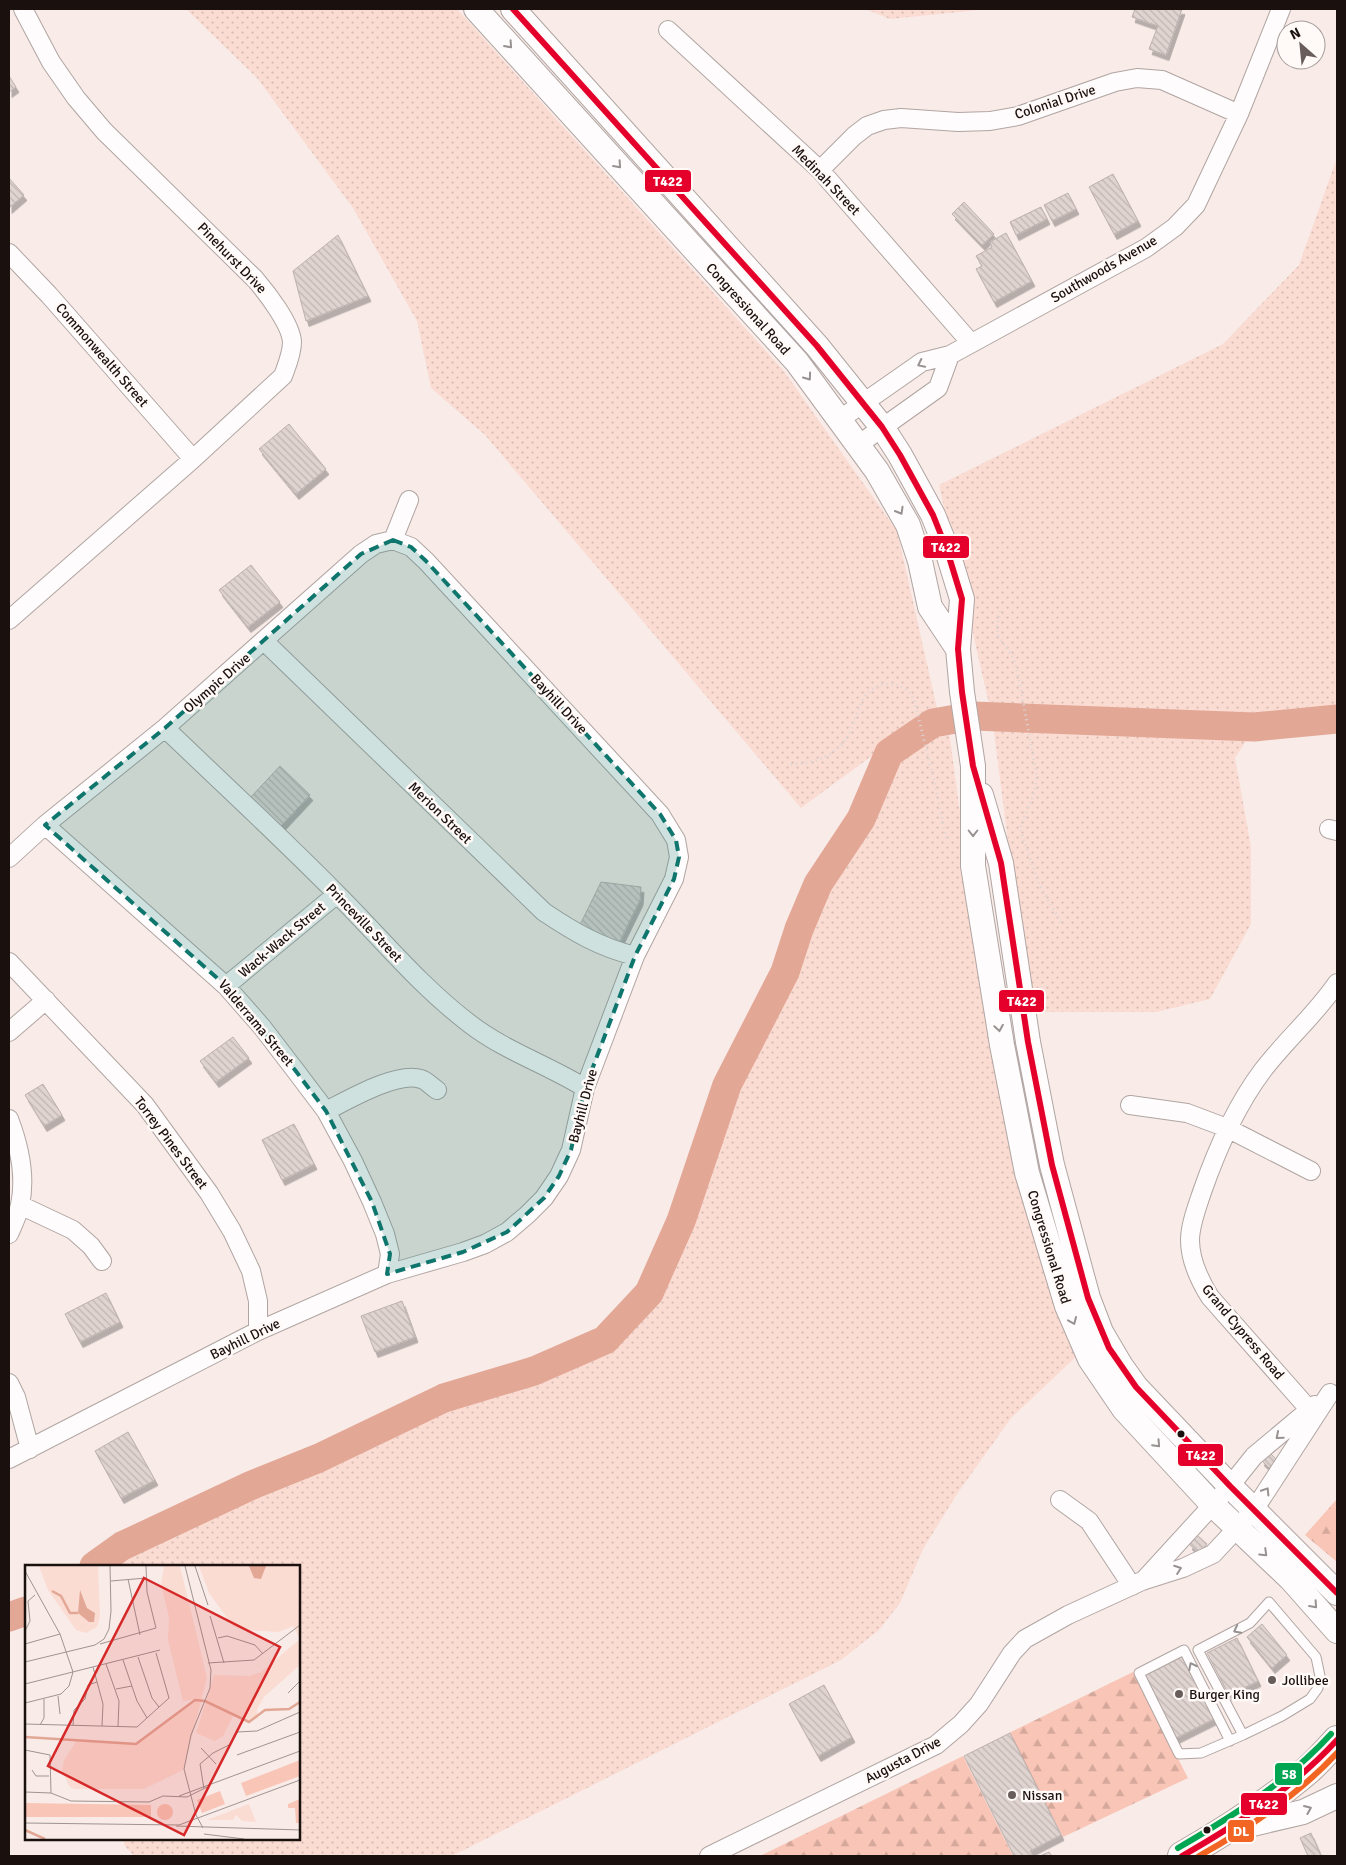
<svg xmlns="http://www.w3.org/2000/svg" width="1346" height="1865" font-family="Signika,sans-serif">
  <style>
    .grass { fill: url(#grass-dots) }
    .forest { fill: url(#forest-firs) }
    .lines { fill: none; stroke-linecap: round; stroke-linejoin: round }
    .river { stroke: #e3a796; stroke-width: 29 }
    .building { fill: url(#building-back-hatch); stroke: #bcb1ae; filter: url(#shadow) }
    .service-casing { stroke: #b0a5a2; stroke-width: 11 }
    .minor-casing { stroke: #b0a5a2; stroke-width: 20 }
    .secondary-casing { stroke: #b0a5a2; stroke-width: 26 }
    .trunk-casing { stroke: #b0a5a2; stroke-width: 30 }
    .path { stroke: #dbd7d6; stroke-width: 3; stroke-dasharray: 1 4; stroke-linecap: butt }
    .service { stroke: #fefcfc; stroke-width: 9 }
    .minor { stroke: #fefcfc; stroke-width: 18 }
    .secondary { stroke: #fefcfc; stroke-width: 24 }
    .trunk { stroke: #fefcfc; stroke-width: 28 }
    .bus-1-casing { stroke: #fff9f7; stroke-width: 10 }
    .bus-2-casing { stroke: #fff9f7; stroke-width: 10 }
    .bus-3-casing { stroke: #fff9f7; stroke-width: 10 }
    .bus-1 { stroke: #e4002b; stroke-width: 6 }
    .bus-2 { stroke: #f26522; stroke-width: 6 }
    .bus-3 { stroke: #00a651; stroke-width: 6 }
    .oneway { stroke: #979291 }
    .marked { fill: #0f766e; fill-opacity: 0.2; stroke: #0f766e; stroke-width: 4; stroke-dasharray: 10 6; stroke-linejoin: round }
    .bus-dot { fill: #1a110e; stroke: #fff9f7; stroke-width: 2 }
    .poi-dot { fill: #685d5a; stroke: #fff9f7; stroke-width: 2 }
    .labels { text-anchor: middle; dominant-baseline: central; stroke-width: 5; stroke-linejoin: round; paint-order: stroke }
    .street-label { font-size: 14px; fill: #1a110e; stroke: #fff9f7 }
    .poi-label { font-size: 14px; fill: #1a110e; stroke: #fff9f7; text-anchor: start }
    .inset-river { fill: none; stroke: #e3a796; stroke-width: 2.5 }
    .inset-road { fill: none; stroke: #9f9491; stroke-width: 1 }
    .view { fill: #d62828; fill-opacity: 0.15; stroke: #d62828; stroke-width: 2.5 }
    .inset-edge { fill: none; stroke: #1a110e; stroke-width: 2.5 }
    .line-badge { stroke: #fff9f7; stroke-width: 2 }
    .badge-label { font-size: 14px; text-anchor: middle; font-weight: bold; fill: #fff }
  </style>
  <defs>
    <pattern id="grass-dots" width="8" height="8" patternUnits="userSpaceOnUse" patternTransform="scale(1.25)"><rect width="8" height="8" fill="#fbdcd3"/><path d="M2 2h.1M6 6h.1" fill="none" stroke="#d7bcb4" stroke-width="1.8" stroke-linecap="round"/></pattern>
    <pattern id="forest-firs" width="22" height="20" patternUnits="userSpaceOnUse" patternTransform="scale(1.25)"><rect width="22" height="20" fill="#f9c5b7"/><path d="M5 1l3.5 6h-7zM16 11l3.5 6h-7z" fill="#d5a89c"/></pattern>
    <pattern id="building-back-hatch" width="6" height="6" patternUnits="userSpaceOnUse" patternTransform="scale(1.25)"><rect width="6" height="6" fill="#e0d4d1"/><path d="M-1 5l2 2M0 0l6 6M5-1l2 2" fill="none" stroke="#c0b5b2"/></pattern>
    <filter id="shadow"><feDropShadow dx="3" dy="5.5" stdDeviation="0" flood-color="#0004"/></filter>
  </defs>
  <rect width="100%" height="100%" fill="#f8ebe8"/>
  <!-- grass -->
  <path class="grass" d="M186,9H457L783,370L897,531L937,708L801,808L485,435L431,388L417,321L353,208L257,78Z
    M865,9H988L890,19Z
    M1337,158V719L1255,727L1235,758L1251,847V924L1210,999L1156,1012H1030L992,717L939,485L1223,344L1299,265Z
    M929,720L948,723L990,1038L1077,1356L1011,1418L957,1494L923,1549L900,1603L879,1630L841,1660L452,1856H134L125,1846L123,1839H299V1566H116L122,1546L252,1485L319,1458L444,1398L534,1371L605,1340L649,1293L681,1221L727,1085L785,972L799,929L818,884L861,819L889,753Z"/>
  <!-- forest -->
  <path class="forest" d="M1337,1499V1562L1305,1535Z
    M1133,1672L1188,1778L1063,1837L1009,1733Z
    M963,1756L1013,1856H760Z"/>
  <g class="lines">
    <!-- river -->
    <path class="river" d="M94,1566L122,1546L252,1485L319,1458L444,1398L534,1371L605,1340L649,1293L681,1221L727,1085L785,972L799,929L818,884L861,819L889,753L933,723L973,716L1254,727L1337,719
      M9,1617L26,1611"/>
  </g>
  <!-- building -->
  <path class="building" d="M1135,9H1182L1166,55L1149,49L1158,26L1132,17Z
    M9,76L16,87L9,92Z
    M1113,174L1138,221L1114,234L1089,187Z
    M9,178L24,195L9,208Z
    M1068,193L1076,209L1052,221L1044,205Z
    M964,202L994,234L982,245L952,214Z
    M1041,207L1047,219L1016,235L1010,222Z
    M1006,233L1032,281L994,302L976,269L982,266L976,256L992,247L990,242Z
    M338,235L368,296L306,321L293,271Z
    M289,424L326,469L296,494L259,449Z
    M251,565L280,602L248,627L219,590Z
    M280,766L310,795L281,826L250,798Z
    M601,882L641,887L640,900L616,949L577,931Z
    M233,1037L249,1058L216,1082L200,1061Z
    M43,1084L62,1115L44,1126L25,1095Z
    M294,1124L314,1164L282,1180L262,1140Z
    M106,1293L120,1322L80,1342L65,1314Z
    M402,1301L415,1337L375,1352L361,1316Z
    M128,1432L155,1480L121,1498L95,1451Z
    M1269,1452L1277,1460L1269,1468L1261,1460Z
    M1197,1535L1207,1544L1199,1553L1189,1544Z
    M1262,1624L1287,1655L1272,1668L1247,1637Z
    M1237,1638L1258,1681L1229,1695L1207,1653Z
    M1183,1656L1214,1719L1176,1738L1144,1675Z
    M824,1685L852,1737L818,1756L789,1704Z
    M1010,1733L1061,1835L1030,1851L1033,1856H1014L964,1756Z
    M1311,1833L1321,1856H1308L1300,1838Z
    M1049,1852L1052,1856H1040Z"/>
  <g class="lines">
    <!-- service casing -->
    <g class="service-casing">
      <path id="service" d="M1230,1741L1184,1650L1139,1673L1179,1754L1201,1753L1243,1735L1282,1716L1310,1699L1318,1688L1320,1676L1316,1657L1269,1602L1250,1623L1198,1650L1243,1735"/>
    </g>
    <!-- minor casing -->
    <g class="minor-casing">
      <path id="minor" d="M668,30L820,170L971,343
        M820,170L854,136L867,126L884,120L901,118L958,122L990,121L1018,116L1115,82L1137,78L1162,80L1239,114
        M9,253L49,295L193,459
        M839,420L922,362L950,355L1146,248L1175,227L1196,205L1239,114L1281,9
        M858,445L938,388L950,355
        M393,540L409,500
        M9,620L193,459L283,376C287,365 292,354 292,342C291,324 267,293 255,279L104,131L76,98L51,62L23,9
        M264,641L544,912C574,932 599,947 635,956
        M165,728C222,783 281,837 337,894C381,938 420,986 470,1024C505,1051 548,1065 585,1088
        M45,825L226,986L262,1027L295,1070L326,1111L353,1161L372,1202L385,1234L390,1254L387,1274
        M1329,829L1337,831
        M9,858L45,825L165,728L361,554L376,544L393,540
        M9,962L145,1105L209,1193L232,1231L251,1271L258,1301V1331
        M226,986L337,894
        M9,1032L46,1000
        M1130,1105L1187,1113L1227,1128L1311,1171
        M326,1111C348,1100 397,1071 421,1079C426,1080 432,1087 437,1090
        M9,1119C19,1145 26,1177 20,1205C18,1215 13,1225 9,1234
        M20,1205L73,1230L91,1246L102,1261
        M9,1383L16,1397L30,1449
        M1315,1416L1210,1297C1200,1281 1190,1260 1190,1240C1190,1225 1197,1207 1202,1192C1217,1149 1235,1107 1263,1070C1286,1040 1316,1014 1337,983
        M9,1459L258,1331L387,1274L463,1252L485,1244L507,1232L527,1215L544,1198L559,1176L571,1150L585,1088L635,956L674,879L679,857L676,840L660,814L426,561L411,547L393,540
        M1060,1500L1089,1521L1132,1586
        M1143,1581L1230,1486L1254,1456L1315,1405
        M709,1856L936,1745L961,1724L979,1704L1012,1653L1025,1639L1068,1615L1142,1581L1183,1568L1213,1554L1254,1510L1330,1393"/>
    </g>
    <!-- secondary casing -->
    <g class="secondary-casing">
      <path id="secondary" d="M476,9L797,362L877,471L908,525L920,561L930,607L958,649
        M513,9L817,346L882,427L900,455L933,515L947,550L962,599L958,649L962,692L973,766V866L1002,1045L1027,1173L1067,1306L1090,1359L1124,1409L1212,1504L1291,1579L1337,1631
        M981,795L1001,863L1028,1042L1052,1165L1088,1298L1101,1332L1121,1366L1136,1387L1230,1486L1337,1593
        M1231,1829L1303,1812L1337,1796"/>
    </g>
    <!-- trunk casing -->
    <g class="trunk-casing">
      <path id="trunk" d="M1182,1856C1226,1831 1269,1803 1308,1770C1318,1761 1328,1750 1337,1740"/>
    </g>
    <!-- path -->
    <path class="path" d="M1000,611L997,625L998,636L1013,657L1018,674L1037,777L1034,793L1020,829L1039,884L1062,924
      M791,764C811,764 830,758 843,743C861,722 855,685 889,684C902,684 907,690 914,699L936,789L946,838"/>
    <!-- service -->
    <use href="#service" class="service"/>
    <!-- minor -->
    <use href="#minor" class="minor"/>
    <!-- secondary -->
    <use href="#secondary" class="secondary"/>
    <!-- trunk -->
    <use href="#trunk" class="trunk"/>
    <!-- bus-1 casing -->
    <g class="bus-1-casing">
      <path id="bus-1" d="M513,9L817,346L882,427L900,455L933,515L947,550L962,599L958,649L962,692L973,766L1001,863L1028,1042L1052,1165L1088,1298L1109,1348L1136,1387L1230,1486L1337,1593
        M1182,1856C1238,1824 1293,1788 1337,1740"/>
    </g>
    <!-- bus-2 casing -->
    <g class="bus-2-casing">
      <path id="bus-2" d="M1199,1856C1249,1828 1298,1795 1337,1753"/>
    </g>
    <!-- bus-3 casing -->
    <g class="bus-3-casing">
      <path id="bus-3" d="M1178,1848C1233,1816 1287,1782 1331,1734"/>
    </g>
    <!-- bus-1 -->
    <use href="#bus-1" class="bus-1"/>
    <!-- bus-2 -->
    <use href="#bus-2" class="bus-2"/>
    <!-- bus-3 -->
    <use href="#bus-3" class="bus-3"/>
  </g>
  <!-- one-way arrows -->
  <defs><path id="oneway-chevron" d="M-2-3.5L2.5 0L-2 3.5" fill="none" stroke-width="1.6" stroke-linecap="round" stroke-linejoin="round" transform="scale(1.25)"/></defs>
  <g class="oneway">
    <use href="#oneway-chevron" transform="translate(509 45) rotate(48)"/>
    <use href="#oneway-chevron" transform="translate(618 165) rotate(48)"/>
    <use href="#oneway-chevron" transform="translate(921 364) rotate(154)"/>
    <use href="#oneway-chevron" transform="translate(808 377) rotate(54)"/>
    <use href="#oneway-chevron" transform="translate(900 511) rotate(60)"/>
    <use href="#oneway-chevron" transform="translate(973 833) rotate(90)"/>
    <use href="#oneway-chevron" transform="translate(999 1028) rotate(81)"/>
    <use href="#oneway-chevron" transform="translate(1073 1321) rotate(67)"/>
    <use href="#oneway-chevron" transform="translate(1279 1436) rotate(140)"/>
    <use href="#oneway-chevron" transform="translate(1157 1444) rotate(47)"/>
    <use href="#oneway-chevron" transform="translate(1266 1491) rotate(-58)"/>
    <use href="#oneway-chevron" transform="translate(1264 1553) rotate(44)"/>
    <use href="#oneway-chevron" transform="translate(1178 1569) rotate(-20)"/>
    <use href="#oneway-chevron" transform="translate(1314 1605) rotate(48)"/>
    <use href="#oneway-chevron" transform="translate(1237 1630) rotate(153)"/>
    <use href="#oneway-chevron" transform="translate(1192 1666) rotate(-117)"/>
    <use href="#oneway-chevron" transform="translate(1308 1809) rotate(-23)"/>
  </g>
  <!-- marked area -->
  <path class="marked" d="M393,540L411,547L426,561L660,814L676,840L679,857L674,879L635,956L585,1088L571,1150L559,1176L544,1198L507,1232L463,1252L387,1274L390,1254L372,1202L326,1111L295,1070L226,986L45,825L165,728L361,554Z"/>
  <!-- markers -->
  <g class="bus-dot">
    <circle cx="1181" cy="1434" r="4.5"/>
    <circle cx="1207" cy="1830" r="4.5"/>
  </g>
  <g class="poi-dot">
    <circle cx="1272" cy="1680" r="5"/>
    <circle cx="1179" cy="1694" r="5"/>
    <circle cx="1012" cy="1795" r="5"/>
  </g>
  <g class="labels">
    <!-- street labels -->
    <g class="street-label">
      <text transform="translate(1055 102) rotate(-18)">Colonial Drive</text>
      <text transform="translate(826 180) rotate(46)">Medinah Street</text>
      <text transform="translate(232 258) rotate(46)">Pinehurst Drive</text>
      <text transform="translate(1104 269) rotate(-30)">Southwoods Avenue</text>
      <text transform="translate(748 309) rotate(48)">Congressional Road</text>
      <text transform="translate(102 355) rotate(49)">Commonwealth Street</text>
      <text transform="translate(217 683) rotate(-41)">Olympic Drive</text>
      <text transform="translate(559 704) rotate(47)">Bayhill Drive</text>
      <text transform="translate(440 813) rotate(44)">Merion Street</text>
      <text transform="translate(364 923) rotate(46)">Princeville Street</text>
      <text transform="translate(282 940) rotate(-40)">Wack-Wack Street</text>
      <text transform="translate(256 1023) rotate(50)">Valderrama Street</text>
      <text transform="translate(583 1106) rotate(-75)">Bayhill Drive</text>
      <text transform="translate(171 1143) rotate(53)">Torrey Pines Street</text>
      <text transform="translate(1049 1247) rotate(73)">Congressional Road</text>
      <text transform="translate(1243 1332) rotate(50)">Grand Cypress Road</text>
      <text transform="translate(245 1339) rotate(-26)">Bayhill Drive</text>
      <text transform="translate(903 1760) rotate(-28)">Augusta Drive</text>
    </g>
    <!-- poi labels -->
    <g class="poi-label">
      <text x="1282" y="1680">Jollibee</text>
      <text x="1189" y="1694">Burger King</text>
      <text x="1022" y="1795">Nissan</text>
    </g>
  </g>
  <!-- overview -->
  <g transform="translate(25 1565)">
    <rect width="275" height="275" fill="#f8ebe8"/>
    <path d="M14,1H73L75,52L72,62L61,68L51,65L23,25ZM139,1H155L182,113L158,205L119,224H49L44,221L37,206L39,195L52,175L111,179L173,134L158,136L143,75L144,52L136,20ZM174,1H275V100L239,132L232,144L233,153L224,157L208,151L198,171L190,176L171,168L189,110L225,111L236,107L275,74L268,61L254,67L219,65L208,61L184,28ZM224,239L231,257L217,256L211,250L208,255H182Z" fill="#fbdcd3"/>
    <path d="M275,195V211L221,231L216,218ZM195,226L200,239L177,248L172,235ZM275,234V258H271L270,243H263V239ZM0,238L126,240V252H0ZM132 247a8 8 0 1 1 16 0a8 8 0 1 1-16 0Z" fill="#f9c5b7"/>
    <path d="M224,1H241L236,14L229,13ZM55,25L62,43L70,48L69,57H64L53,48Z" fill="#e3a796"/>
    <path class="inset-river" d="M27,26L36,31L45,48H53M0,172L111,179L170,135L180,136L224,157L240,145L264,144L275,137M0,265L20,274"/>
    <path class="inset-road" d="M160,1L186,105L185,123L166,170L159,204L171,250L178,263M170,1L183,40M0,6L35,69L48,107L44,121L36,129L0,138M103,14L115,70M86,16L121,13M185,51L199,98M0,66L5,56L3,36L10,30M193,73L202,71L230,80L238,89M0,79L35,69M75,79L131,63L122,27L121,1M113,92L127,133L134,142M98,95L112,136L122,153M0,97L70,80L79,74L84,64L86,46L85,1M183,98L229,95L275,60M81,99L94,136L93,162M68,102L78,139L77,161M0,119L135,85M91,124L107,121M263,128L275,116M33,131L35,149M0,159L112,162L144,133L131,88M15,160L19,153V134M48,161L49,145L60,134L63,120L72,117M176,183L191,199M0,185L25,190L26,228M212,190L275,167M7,205L11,211H24M179,224L175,199L188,188L206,179L212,167L232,166L275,147M0,227L26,228L46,236L124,237L138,231L162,232L182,222M154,231L275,186M0,258L154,260L275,215M151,261L275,265M179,269L219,274"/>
    <path class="view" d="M119,13L255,82L159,270L23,201Z"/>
    <rect width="275" height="275" class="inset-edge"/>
  </g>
  <g class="line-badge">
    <rect x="644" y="169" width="48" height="24" rx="5" fill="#e4002b"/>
    <rect x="922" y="535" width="48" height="24" rx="5" fill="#e4002b"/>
    <rect x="998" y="989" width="47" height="24" rx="5" fill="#e4002b"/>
    <rect x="1177" y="1443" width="47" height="24" rx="5" fill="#e4002b"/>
    <rect x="1274" y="1762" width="29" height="24" rx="5" fill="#00a651"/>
    <rect x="1240" y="1792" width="48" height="24" rx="5" fill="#e4002b"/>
    <rect x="1227" y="1819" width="28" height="24" rx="5" fill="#f26522"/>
  </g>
  <g class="badge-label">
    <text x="668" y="186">T422</text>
    <text x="946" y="552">T422</text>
    <text x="1022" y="1006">T422</text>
    <text x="1201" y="1460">T422</text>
    <text x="1289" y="1779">58</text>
    <text x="1264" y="1809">T422</text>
    <text x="1241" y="1836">DL</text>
  </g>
  <!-- border -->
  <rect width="1346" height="1865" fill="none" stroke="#1a110e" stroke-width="20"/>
  <!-- north arrow -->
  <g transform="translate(1301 45) rotate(333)"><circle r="24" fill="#fff9f7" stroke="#a39c9a"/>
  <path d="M0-4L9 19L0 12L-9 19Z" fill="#685d5a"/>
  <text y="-8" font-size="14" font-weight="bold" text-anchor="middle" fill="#1a110e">N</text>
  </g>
</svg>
